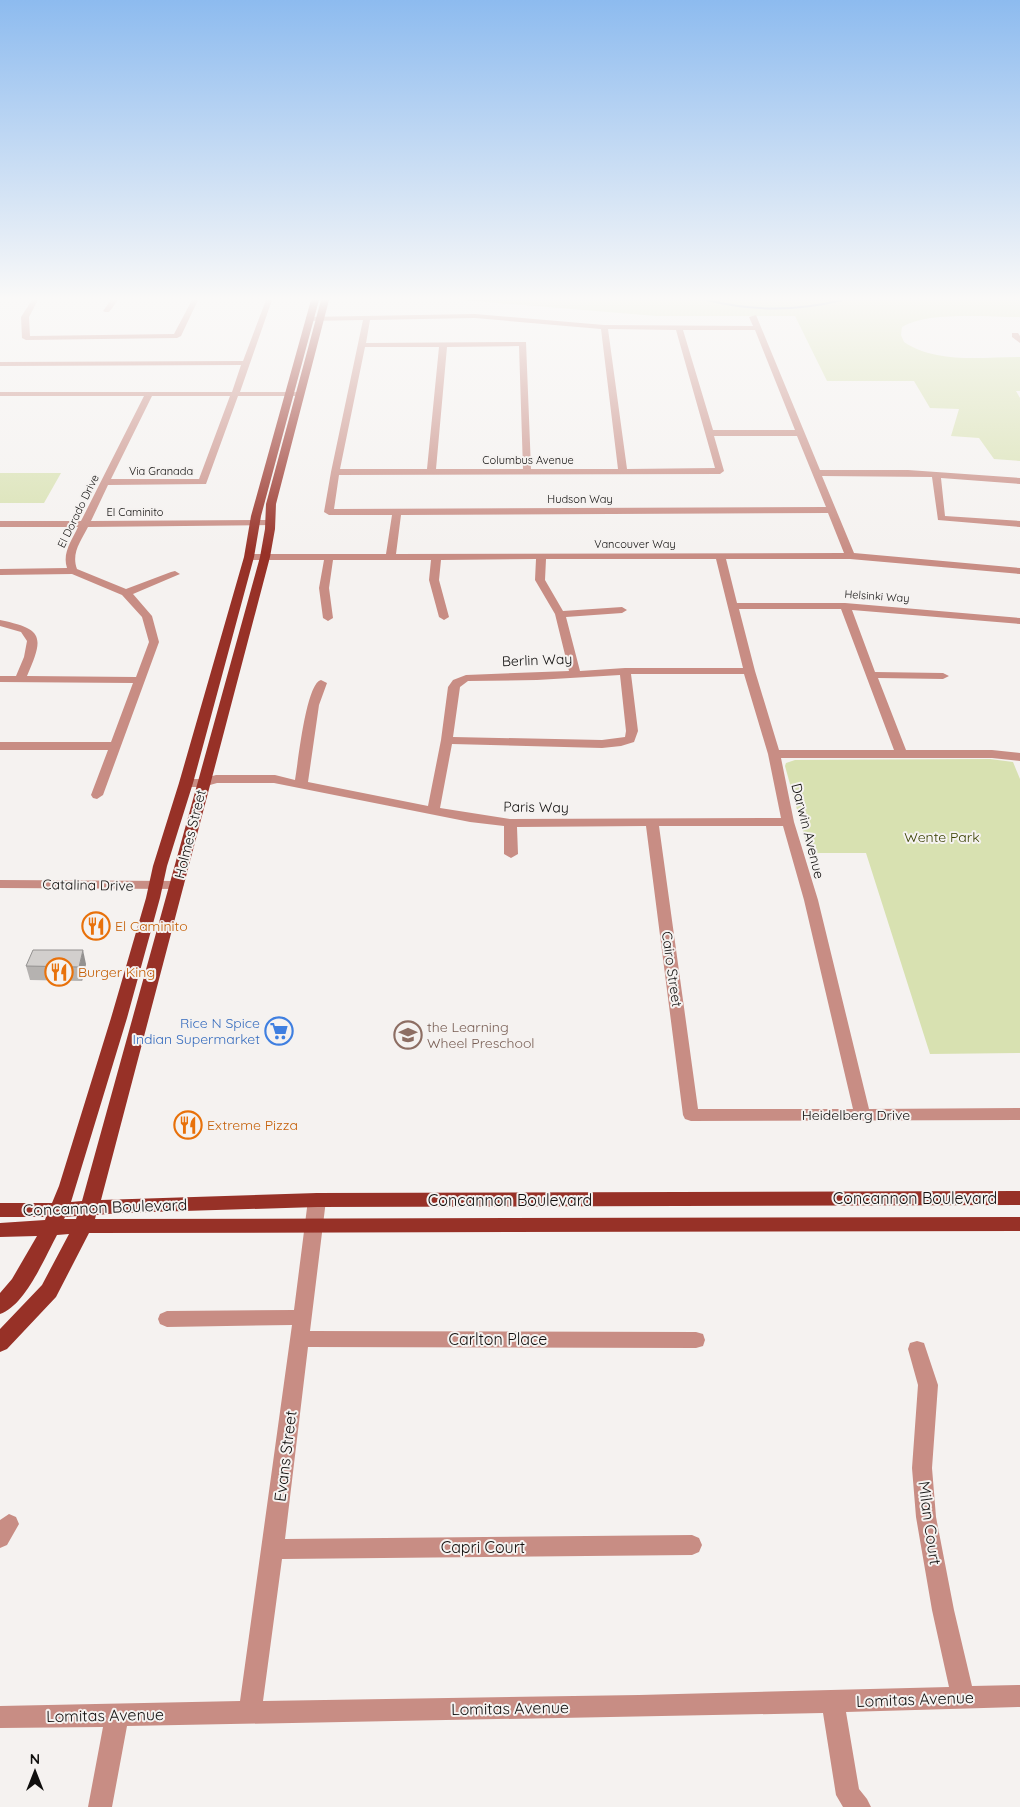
<svg xmlns="http://www.w3.org/2000/svg" width="1020" height="1807" font-family="Quicksand,sans-serif">
  <style>
    .green { fill: #d8e1b1 }
    .lines { fill: none; stroke-linecap: round; stroke-linejoin: round }
    .stream { stroke: #798eb3; stroke-width: 2 }
    .minor { fill: #c88d84; fill-rule: evenodd }
    .major { fill: #973127; fill-rule: evenodd }
    .wall { fill: #b5b2b0 }
    .shaded-wall { fill: #939190 }
    .building { fill: #d2cfcd; stroke: #939190 }
    .labels { text-anchor: middle; dominant-baseline: central; stroke-width: 4; stroke-linejoin: round; paint-order: stroke }
    .far-street-label { font-size: 11px; fill: #100f0e; stroke: #f5f2f0 }
    .street-label { font-size: 14px; fill: #100f0e; stroke: #f5f2f0 }
    .park-label { font-size: 14px; fill: #394001; stroke: #f5f2f0 }
    .food-label { font-size: 14px; fill: #c56008; stroke: #f5f2f0; text-anchor: start }
    .shop-label { font-size: 14px; fill: #366cbe; stroke: #f5f2f0; text-anchor: end }
    .education-label { font-size: 14px; fill: #785e54; stroke: #f5f2f0; text-anchor: start }
    .near-street-label { font-size: 16px; fill: #100f0e; stroke: #f5f2f0 }
  </style>
  <rect width="100%" height="100%" fill="#f5f2f0"/>
  <!-- green -->
  <path class="green" d="M461,300H1020V317C989,317 927,311 902,327L901,335L904,342C937,364 982,357 1020,357V391H1016L1020,398V461L994,459L979,438L951,436L959,409L930,408L914,381H827L795,316H656Z
    M0,473H61L44,503H0Z
    M990,759L1013,762L1020,779V1053L930,1054L866,853H809L785,766L786,763L795,760Z"/>
  <g class="lines">
    <!-- stream -->
    <path class="stream" d="M707,300C751,311 798,311 842,300"/>
    <!-- minor -->
    <path class="minor" d="M32,300H38L29,317L30,336L174,334L192,300H198L181,336L177,338L26,340L22,338L21,317Z
      M111,300H118L109,312H105L103,311Z
      M266,300H272L240,392H304V396H238L206,484L108,485L91,521L269,520L272,521V525L88,527C81,541 71,553 77,569L126,589L171,572L175,571L180,574L133,594L152,616L159,642L103,795L97,799L93,798L91,795L108,750H0V742H111L133,683L0,682V676H16L24,657L27,641L21,632L0,626V620C44,629 44,637 27,676L136,677L149,642L142,617L122,595L72,574L0,575V569L67,568C62,553 72,540 78,527H0V521H81L144,396H0V392H232L241,365L0,366V362L243,361ZM152,396H230L199,479H111Z
      M475,314L604,325L753,326L749,317L756,315L820,470H908L1020,478V484L941,478L945,516L1020,521V527L938,520L932,477L822,476L854,553L1020,568V574L850,559H726L737,603H845L1020,618V624L852,610L875,672L943,673L949,676L943,679L878,678L906,750H992L1020,753V761L992,758H781L794,822L818,900L869,1109L1020,1108V1120L691,1121L685,1119L683,1115L646,826L517,827L518,854L511,858L504,854V826L470,822L274,783H217L203,787H186L180,783L186,779H202L216,775H275L295,780C298,763 306,683 321,680L327,683L319,705L308,782L428,806L441,740L448,687L453,680L466,675L569,671L555,614L535,580L536,559L441,560L439,580L449,617L444,620L439,617L429,580L431,560H333L329,588L333,618L328,621L323,618L319,588L324,560H249L244,557L249,554H386L392,515H329L324,512L331,472L363,320L309,321H306V317ZM475,318L601,329L618,469H531L526,342L366,343L370,320ZM608,329L676,330L715,468L627,469ZM683,330H755L795,430H713ZM519,346L523,469H436L447,347ZM365,347H439L427,469H340ZM714,436H797L826,507L334,509L339,475L720,474L724,471ZM828,513L844,553L396,554L401,515ZM546,559H716L743,668H625L580,671L566,617L622,613L627,610L622,607L563,611L545,580ZM739,609H841L894,750H779L755,671ZM631,674H744L768,754L781,818L510,819L440,808L452,744L602,748L621,746L634,742L638,731ZM620,675L626,731L625,737L602,740L453,737L460,687L468,681L537,680ZM659,826H783L804,900L853,1109H698Z
      M1012,333H1018L1020,336V343L1012,337Z
      M0,880L177,881L184,885L177,889L0,888Z
      M317,1193L323,1195L326,1200L310,1331L696,1332L703,1334L705,1340L703,1346L696,1348L308,1347L285,1539L692,1535L699,1538L702,1545L699,1552L692,1555L282,1559L263,1701L639,1695L949,1687L932,1610L916,1517L912,1468L918,1385L908,1349L910,1343L917,1341L924,1343L938,1385L932,1468L936,1517L954,1610L972,1686L1020,1685V1707L846,1712L859,1789L867,1799L871,1807H843L836,1795L823,1713L127,1726L112,1807H88L103,1727L0,1728V1706L240,1701L292,1325L167,1327L160,1324L158,1319L160,1314L167,1311L294,1310L308,1200L311,1195Z
      M9,1514L16,1517L19,1524L7,1545L0,1548V1520Z"/>
    <!-- major -->
    <path class="major" d="M311,300H319L261,516L254,557L193,783L167,866L160,898L127,1018L71,1202L82,1201L260,557L265,529L266,504L321,300H329L276,504L275,529L270,557L101,1200L317,1193L1020,1191V1205L317,1207L120,1213L96,1215L95,1219L1020,1217V1231L89,1233L56,1297L7,1349L0,1352V1329L42,1285L69,1234L57,1235C45,1257 25,1306 0,1314V1293L12,1279L37,1236L0,1237V1223L45,1220L46,1217H0V1203H52L59,1186L111,1018L146,898L153,866L179,783L244,557L251,516ZM77,1216L76,1219H64L65,1217Z"/>
  </g>
  <!-- wall -->
  <path class="wall" d="M86,964L82,981L30,980L26,966Z"/>
  <!-- shaded-wall -->
  <path class="shaded-wall" d="M83,950L86,964L82,981L79,967Z"/>
  <!-- building -->
  <path class="building" d="M33,950H83L79,967L26,966Z"/>
  <!-- sky -->
  <linearGradient id="sky" x2="0" y2="1"><stop stop-color="#8dbbef"/><stop offset="0.54" stop-color="#faf9f8"/><stop offset="1" stop-color="#faf9f8" stop-opacity="0"/></linearGradient>
  <rect width="1020" height="553" fill="url(#sky)"/>
  <!-- icons -->
  <defs>
    <g id="restaurant-ring" transform="scale(1.4375)"><circle r="9.5" fill="#f5f2f0" stroke="#e8710a" stroke-width="1.5"/><path d="M-5-6h1v4h1v-4h1v4h1v-4h1v5L-1.5 .5V6h-2V.5L-5-1ZM5-6V6H3V1.5H1.5Q1.5-4 5-6Z" fill="#e8710a"/></g>
    <g id="supermarket-ring" transform="scale(1.4375)"><circle r="9.5" fill="#f5f2f0" stroke="#3f7fe0" stroke-width="1.5"/><path d="M-6-5.5h2.5l.6 2H6L4.5 2H-2.5L-4.4-4H-6ZM-1.5 3.2a1.3 1.3 0 1 0 .1 0ZM3 3.2a1.3 1.3 0 1 0 .1 0Z" fill="#3f7fe0"/></g>
    <g id="school-ring" transform="scale(1.4375)"><circle r="9.5" fill="#f5f2f0" stroke="#8d6e63" stroke-width="1.5"/><path d="M0-5L7-2L0 1L-7-2ZM-4 1L0 2.5L4 1V4Q0 6-4 4Z" fill="#8d6e63"/></g>
  </defs>
  <g fill-rule="evenodd">
    <use href="#restaurant-ring" x="96" y="926"/>
    <use href="#restaurant-ring" x="59" y="972"/>
    <use href="#supermarket-ring" x="279" y="1031"/>
    <use href="#school-ring" x="408" y="1035"/>
    <use href="#restaurant-ring" x="188" y="1125"/>
  </g>
  <g class="labels">
    <!-- far-street labels -->
    <g class="far-street-label">
      <text x="528" y="460">Columbus Avenue</text>
      <text x="161" y="471">Via Granada</text>
      <text x="580" y="499">Hudson Way</text>
      <text transform="translate(78 511) rotate(-64)">El Dorado Drive</text>
      <text x="135" y="512">El Caminito</text>
      <text x="635" y="544">Vancouver Way</text>
      <text transform="translate(877 596) rotate(4)">Helsinki Way</text>
    </g>
    <!-- street labels -->
    <g class="street-label">
      <text transform="translate(537 660) rotate(-2)">Berlin Way</text>
      <text transform="translate(536 807) rotate(1)">Paris Way</text>
      <text transform="translate(808 831) rotate(76)">Darwin Avenue</text>
      <text transform="translate(190 834) rotate(-76)">Holmes Street</text>
      <text transform="translate(88 885) rotate(1)">Catalina Drive</text>
      <text transform="translate(672 969) rotate(82)">Cairo Street</text>
      <text x="856" y="1115">Heidelberg Drive</text>
    </g>
    <!-- park labels -->
    <g class="park-label">
      <text x="942" y="837">Wente Park</text>
    </g>
    <!-- food labels -->
    <g class="food-label">
      <text x="115" y="926">El Caminito</text>
      <text x="78" y="972">Burger King</text>
      <text x="207" y="1125">Extreme Pizza</text>
    </g>
    <!-- shop labels -->
    <g class="shop-label">
      <text x="260" y="1023">Rice N Spice<tspan x="260" dy="16">Indian Supermarket</tspan></text>
    </g>
    <!-- education labels -->
    <g class="education-label">
      <text x="427" y="1027">the Learning<tspan x="427" dy="16">Wheel Preschool</tspan></text>
    </g>
    <!-- near-street labels -->
    <g class="near-street-label">
      <text x="915" y="1198">Concannon Boulevard</text>
      <text x="510" y="1200">Concannon Boulevard</text>
      <text transform="translate(105 1207) rotate(-2)">Concannon Boulevard</text>
      <text x="498" y="1339">Carlton Place</text>
      <text transform="translate(285 1456) rotate(-83)">Evans Street</text>
      <text transform="translate(930 1523) rotate(82)">Milan Court</text>
      <text x="483" y="1547">Capri Court</text>
      <text transform="translate(915 1699) rotate(-2)">Lomitas Avenue</text>
      <text transform="translate(510 1708) rotate(-1)">Lomitas Avenue</text>
      <text transform="translate(105 1715) rotate(-1)">Lomitas Avenue</text>
    </g>
  </g>
  <!-- north arrow -->
  <g transform="translate(35 1772)" stroke="#f5f2f0" stroke-width="4" paint-order="stroke">
  <path d="M0-4L9 19L0 12L-9 19Z" fill="#100f0e"/>
  <text y="-8" font-size="14" font-weight="bold" text-anchor="middle" fill="#100f0e">N</text>
  </g>
</svg>
